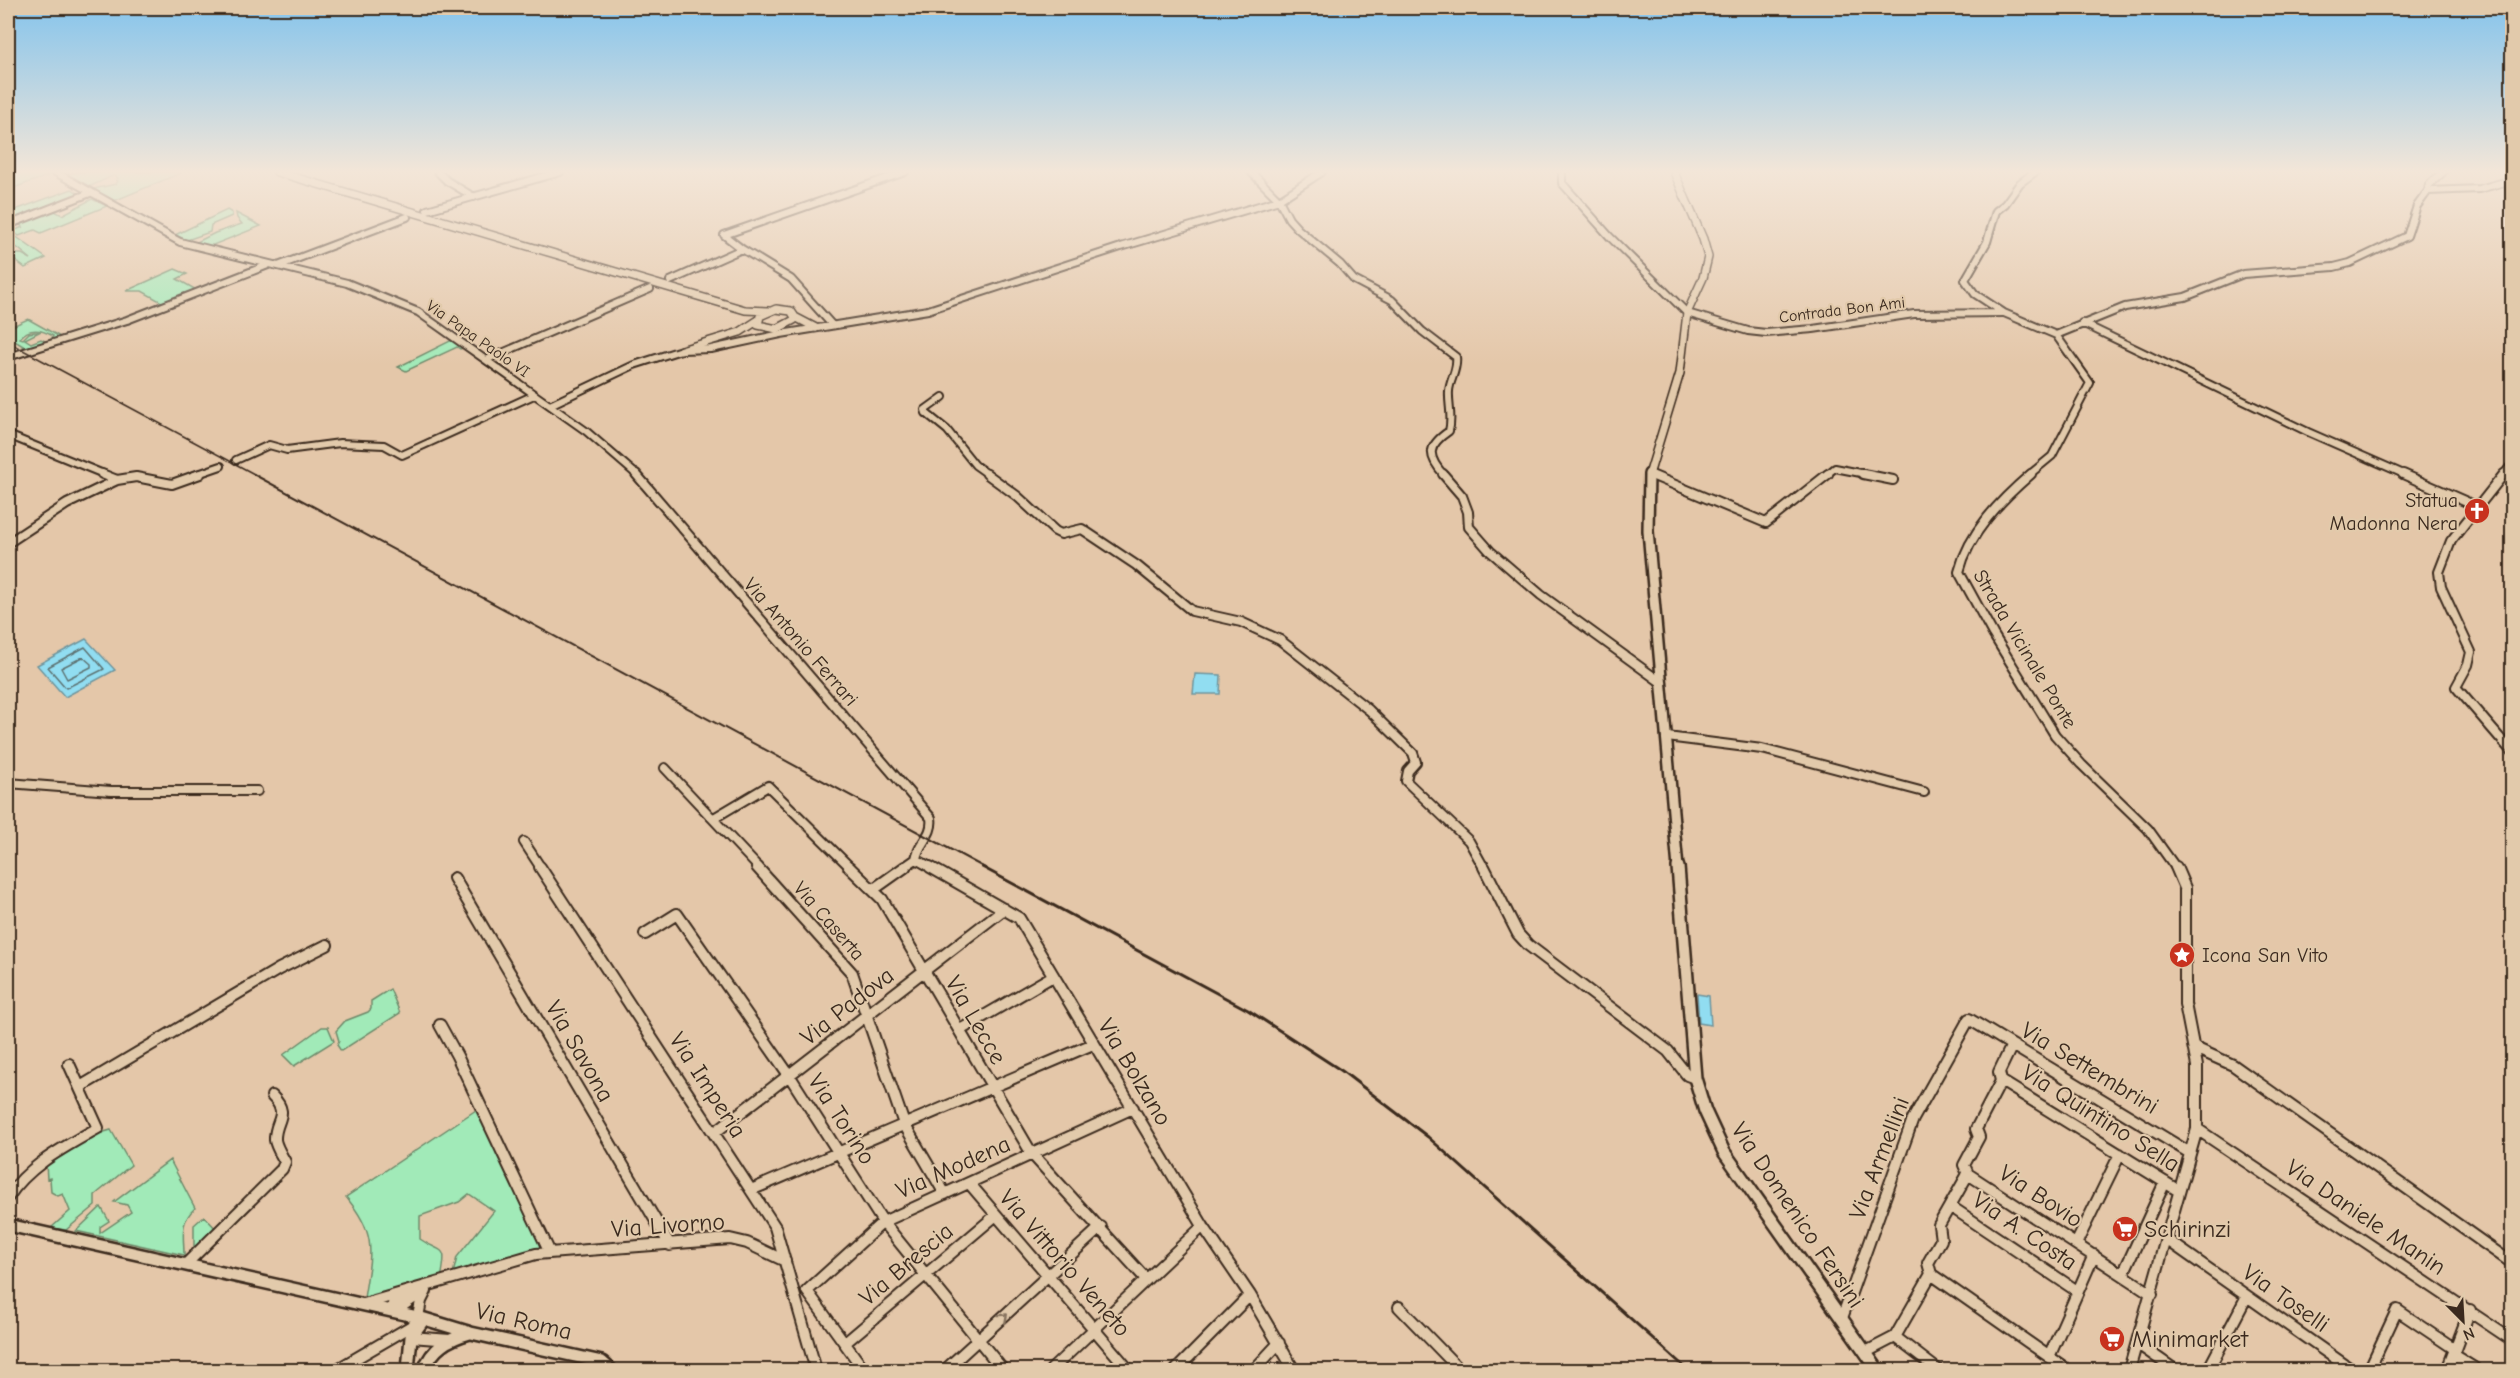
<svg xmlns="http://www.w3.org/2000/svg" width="2520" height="1378" font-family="'Comic Neue',sans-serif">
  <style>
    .green { fill: #a1eab8; stroke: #6e8a6b; stroke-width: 1.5 }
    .water { fill: #91ddf1; stroke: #6f959d; stroke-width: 1.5 }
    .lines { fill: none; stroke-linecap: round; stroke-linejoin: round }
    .shore { stroke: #5d7272; stroke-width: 1.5 }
    .stream { stroke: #6f959d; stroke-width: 1.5 }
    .minor-far2-casing { stroke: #3b2a1e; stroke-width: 10 }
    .minor-far1-casing { stroke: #3b2a1e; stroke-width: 12 }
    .minor-casing { stroke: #3b2a1e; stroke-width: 14 }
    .major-far2-casing { stroke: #3b2a1e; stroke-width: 10 }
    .major-far1-casing { stroke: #3b2a1e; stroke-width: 14 }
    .major-casing { stroke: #3b2a1e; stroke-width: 16 }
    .minor-far2 { stroke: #e2caab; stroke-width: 6 }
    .minor-far1 { stroke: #e2caab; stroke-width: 8 }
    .minor { stroke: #e2caab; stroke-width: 10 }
    .major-far2 { stroke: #e2caab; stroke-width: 7 }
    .major-far1 { stroke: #e2caab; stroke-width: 9 }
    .major { stroke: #e2caab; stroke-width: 11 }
    .rail-far2 { stroke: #3b2a1e; stroke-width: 1.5 }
    .rail-far1 { stroke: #3b2a1e; stroke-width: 2 }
    .rail { stroke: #3b2a1e; stroke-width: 3 }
    .oneway { stroke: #86725d }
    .labels { text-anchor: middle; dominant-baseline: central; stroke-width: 4.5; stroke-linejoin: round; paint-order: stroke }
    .far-street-label { font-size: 16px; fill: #3b2a1e; stroke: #e2caab }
    .poi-label { font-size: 20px; fill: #3b2a1e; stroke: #e2caab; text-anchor: end }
    .street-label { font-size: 20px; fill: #3b2a1e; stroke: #e2caab }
    .near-street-label { font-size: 24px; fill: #3b2a1e; stroke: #e2caab }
    .near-poi-label { font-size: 24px; fill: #3b2a1e; stroke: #e2caab; text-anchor: start }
  </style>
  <rect width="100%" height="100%" fill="#e4c7a9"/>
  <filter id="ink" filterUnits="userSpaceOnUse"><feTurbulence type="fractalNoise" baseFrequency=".0167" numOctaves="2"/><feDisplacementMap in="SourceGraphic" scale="12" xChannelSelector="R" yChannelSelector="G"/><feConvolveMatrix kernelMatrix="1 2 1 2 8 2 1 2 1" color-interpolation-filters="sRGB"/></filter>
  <g filter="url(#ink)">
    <!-- green -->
    <path class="green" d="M8,172H51L53,174L8,190Z
      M81,172H179L181,173L114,201L93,189L116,184L118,181L116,180L118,178L114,175L89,187L67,174Z
      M72,189L81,195L8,223V211L10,212Z
      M92,199L107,206L41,233L35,230L19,236L13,231L23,227L18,223L53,210L62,215Z
      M227,210L232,213V216L211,225L210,232L187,240L175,235Z
      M236,213L261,226L208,247L197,242L215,233L242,224L237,218Z
      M8,231L46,258L25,268L8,255V243L16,249L10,252L12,254H22L31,259L8,240Z
      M175,269L187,274L177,279L200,292L165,304L142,291H126Z
      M28,319L62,338L50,341L53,336C41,329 29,327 20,338L23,339L29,333L41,331L25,339L31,343L41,339L45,341L42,344L28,349L8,337V328Z
      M452,340L463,348L460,349L457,347L406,371L398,367Z
      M390,989L400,1013L341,1051L337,1045L339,1041L336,1031L345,1021L368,1012L371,1009V1001Z
      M322,1027H328L334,1041L294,1066L283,1055Z
      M479,1108L543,1243L540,1247L453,1274L457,1257L494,1211L469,1194L459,1202L420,1216V1239C443,1255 448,1243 441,1279L364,1298C371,1253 378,1235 346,1197Z
      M111,1130L131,1165L95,1195V1206L66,1230L51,1228L70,1211L63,1194L58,1196L51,1192L50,1178L47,1179L46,1164L94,1135Z
      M170,1160L195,1208C179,1223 184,1235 184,1255L76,1231L101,1207L109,1221L100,1227V1233L131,1212L127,1205L114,1202Z
      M204,1216L217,1230L194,1251V1225Z"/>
    <!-- water -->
    <path class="water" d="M86,639L115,670L65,697L37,665Z
      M1195,674L1221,675L1220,694H1193Z
      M1697,994L1709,996L1711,1025L1699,1023Z"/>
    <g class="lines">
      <!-- shore -->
      <path class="shore" d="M85,647L104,669L66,688L48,667Z
        M83,657L91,664V667L67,679L61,668Z"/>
      <!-- stream -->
      <path class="stream" d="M443,172L471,191L481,192"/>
      <!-- minor-far2 casing -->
      <g class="minor-far2-casing">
        <path id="minor-far2" d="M55,172L180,242L347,283L418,312L586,431L637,475
          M438,172L447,181L474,197
          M1251,172L1279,200L1289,219L1298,229L1340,264L1354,280L1392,300L1422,331L1456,357C1458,370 1450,379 1449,391C1448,405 1453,417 1449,431C1427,446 1427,456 1444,475
          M1562,172V183L1610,237L1687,313L1748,331L1766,333L1813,329L1914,314L2003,313
          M2428,191L2429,185L2443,172
          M427,210L560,172
          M8,225L90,193
          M742,249L791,279L832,325
          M278,266L407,217
          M670,281L742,249L724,235L905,172
          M2082,323L2308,432L2406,475
          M2056,335L2125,307L2185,297L2243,274L2334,267L2350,263L2407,236L2417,206L2428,191L2479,189L2512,180
          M8,357L127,320L268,265
          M486,360L650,289
          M943,397L925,410L926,413L947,430L975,465L989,475
          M550,405L634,365L681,350L711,349L781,334L928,310L1121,247L1279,200L1322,172
          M8,435L106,475
          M236,460L269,445L287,450L340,443L384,445L402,455L534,395
          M1649,474L1652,475
          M195,475L221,466
          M1826,475L1835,468L1871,475
          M2029,475L2052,456L2090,383L2056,335L2004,313L1975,294L1965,280L1987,242L1996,211L2005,204L2020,183L2035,172
          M2503,475L2512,464"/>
      </g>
      <!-- minor-far1 casing -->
      <g class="minor-far1-casing">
        <path id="minor-far1" d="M102,474L117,480
          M636,474L931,818C934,835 918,843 916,859L932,868
          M987,474L1017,496L1055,531L1061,534L1082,529L1136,565L1192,611L1241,622L1280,640L1369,710L1413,753L1416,762L1408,771L1406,781L1469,841L1484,868
          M1443,474L1462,496L1468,512L1469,527L1490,551L1541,595L1662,683
          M1649,474L1766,523L1828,474
          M1863,474L1893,480
          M2031,474C2001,500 1969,532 1959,572L1993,634L2055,735L2081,764L2148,829L2176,868
          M2403,474L2478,507
          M2504,474L2451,541L2439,572L2441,587L2471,652L2468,665L2456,687L2512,752
          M8,543L67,504L117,480L136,477L172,484L200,474
          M1667,737L1762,749L1924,792
          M665,768L759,868
          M8,783L111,791H257
          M714,818L768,786L851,868
          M524,842L541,868
          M903,868L916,859"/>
      </g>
      <!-- minor casing -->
      <g class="minor-casing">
        <path id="minor" d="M540,867L775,1227L816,1370
          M757,867L852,973L904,1124L945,1194
          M849,867L882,899L1032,1154L1146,1279
          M930,867L1019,918L1203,1226L1250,1295L1294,1370
          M1484,867L1518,934L1528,945L1668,1051L1687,1075L1695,1078
          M454,878L670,1245
          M874,889L905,867
          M645,934L677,914L789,1075L883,1222L1003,1370
          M440,1025L457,1056L550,1253
          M960,1030L1053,976
          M2195,1048L2233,1065L2512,1263
          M2001,1081L2179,1191
          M80,1087L279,969L327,945
          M2197,1129L2512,1340
          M714,1133L1004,909
          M1968,1174L2152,1294
          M969,1183L1129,1370
          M751,1190L1093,1044
          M8,1197C30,1164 65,1147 98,1128L69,1064
          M1950,1206L2077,1291
          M2166,1239L2352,1370
          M2076,1244L2120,1154
          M185,1265L282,1169L285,1162C282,1156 276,1147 275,1140C274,1120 291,1115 272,1096
          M1931,1274L2068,1370
          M2123,1274L2165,1182
          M364,1304L536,1254L730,1239L747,1243L785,1261
          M1399,1307L1460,1370
          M394,1312L425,1290
          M394,1312L393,1304L404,1294
          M418,1317L421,1301L426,1291
          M1842,1318L1913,1119L1969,1019L2190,1153
          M411,1337L450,1340
          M1895,1337L1931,1274L1928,1263L1941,1240L1939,1225L1968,1174L1964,1165L1979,1137L1976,1129L2001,1081L1999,1072L2012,1045
          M1895,1337L1938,1370
          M845,1343L995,1216
          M2138,1344L2175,1370
          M1866,1352L1895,1337
          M2453,1355L2474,1368L2473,1370
          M2049,1357L2094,1255
          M336,1370L420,1321
          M864,1370L807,1291L883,1222L1133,1108
          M945,1370L1101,1227
          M1051,1370L1203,1226
          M1176,1370L1250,1295
          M1254,1370L1279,1343
          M2129,1370L2197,1129V1066L2185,1004V888L2176,867
          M2208,1370L2247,1296
          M2369,1370L2397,1310L2455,1349
          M2447,1370L2470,1310"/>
      </g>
      <!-- major-far2 casing -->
      <g class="major-far2-casing">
        <path id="major-far2" d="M277,172L745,310L769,311
          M776,309L791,311L795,317L794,320L777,329L758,325L760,316Z
          M795,317L816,328
          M681,350L740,332L757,321
          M1649,475L1680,373L1687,313L1703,278L1708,257L1703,239L1674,172"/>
      </g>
      <!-- major-far1 casing -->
      <g class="major-far1-casing">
        <path id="major-far1" d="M1649,474L1648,531L1678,868"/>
      </g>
      <!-- major casing -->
      <g class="major-casing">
        <path id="major" d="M1678,867L1695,1078L1705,1111L1724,1152L1878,1370
          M8,1225L418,1317L471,1333L602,1362L611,1370
          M408,1370L411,1337L424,1319
          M424,1370C432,1348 448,1339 470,1333"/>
      </g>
      <!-- minor-far2 -->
      <use href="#minor-far2" class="minor-far2"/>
      <!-- minor-far1 -->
      <use href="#minor-far1" class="minor-far1"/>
      <!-- minor -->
      <use href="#minor" class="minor"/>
      <!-- major-far2 -->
      <use href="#major-far2" class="major-far2"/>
      <!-- major-far1 -->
      <use href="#major-far1" class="major-far1"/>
      <!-- major -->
      <use href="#major" class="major"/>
      <!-- rail-far2 -->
      <path class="rail-far2" d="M8,342L256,475"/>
      <!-- rail-far1 -->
      <path class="rail-far1" d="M253,474L985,868"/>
      <!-- rail -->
      <path class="rail" d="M982,867L1248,1010L1342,1071L1428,1137L1688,1370"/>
    </g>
    <!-- one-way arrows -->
    <defs><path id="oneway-chevron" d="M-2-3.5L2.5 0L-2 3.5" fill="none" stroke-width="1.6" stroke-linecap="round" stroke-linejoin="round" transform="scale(1.5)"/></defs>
    <use class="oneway" href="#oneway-chevron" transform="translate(1004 1317) rotate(-42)"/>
  </g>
  <!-- sky -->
  <linearGradient id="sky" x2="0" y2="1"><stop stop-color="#85c4ec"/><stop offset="0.47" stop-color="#f3e6d8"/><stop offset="1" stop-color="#f3e6d8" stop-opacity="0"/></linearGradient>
  <rect width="2520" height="365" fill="url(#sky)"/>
  <!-- icons -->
  <defs>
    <g id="church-disc" transform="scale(1.35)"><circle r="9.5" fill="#c8321e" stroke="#e2caab"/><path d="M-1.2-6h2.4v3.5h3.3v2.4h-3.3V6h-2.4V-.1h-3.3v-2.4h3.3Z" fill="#fff"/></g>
    <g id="sight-disc" transform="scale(1.35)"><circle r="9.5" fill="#c8321e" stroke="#e2caab"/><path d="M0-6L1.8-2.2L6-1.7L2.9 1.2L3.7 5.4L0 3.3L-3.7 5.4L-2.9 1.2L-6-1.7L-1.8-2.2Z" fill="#fff"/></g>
    <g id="supermarket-disc" transform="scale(1.35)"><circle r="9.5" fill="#c8321e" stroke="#e2caab"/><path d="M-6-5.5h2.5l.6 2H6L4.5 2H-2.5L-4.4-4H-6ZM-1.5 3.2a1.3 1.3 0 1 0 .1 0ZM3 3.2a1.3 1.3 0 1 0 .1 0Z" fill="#fff"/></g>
  </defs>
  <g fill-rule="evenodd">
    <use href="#church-disc" x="2477" y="511"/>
    <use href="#sight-disc" x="2182" y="955"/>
    <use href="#supermarket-disc" x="2125" y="1229"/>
    <use href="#supermarket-disc" x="2112" y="1339"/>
  </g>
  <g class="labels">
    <!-- far-street labels -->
    <g class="far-street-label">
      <text transform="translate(1842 310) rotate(-7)">Contrada Bon Ami</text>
      <text transform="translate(478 339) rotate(35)">Via Papa Paolo VI</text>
    </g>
    <!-- poi labels -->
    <g class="poi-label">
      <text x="2458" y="500">Statua<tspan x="2458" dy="23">Madonna Nera</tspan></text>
      <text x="2202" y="955" text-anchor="start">Icona San Vito</text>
    </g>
    <!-- street labels -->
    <g class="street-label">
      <text transform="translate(801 642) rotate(49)">Via Antonio Ferrari</text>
      <text transform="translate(2025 649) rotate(59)">Strada Vicinale Ponte</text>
      <text transform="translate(829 921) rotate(49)">Via Caserta</text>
    </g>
    <!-- near-street labels -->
    <g class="near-street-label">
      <text transform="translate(847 1006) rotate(-38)">Via Padova</text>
      <text transform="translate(976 1020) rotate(60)">Via Lecce</text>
      <text transform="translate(580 1051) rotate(60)">Via Savona</text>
      <text transform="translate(2090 1068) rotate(31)">Via Settembrini</text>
      <text transform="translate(1135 1072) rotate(59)">Via Bolzano</text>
      <text transform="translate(708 1085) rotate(57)">Via Imperia</text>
      <text transform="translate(2101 1118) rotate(32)">Via Quintino Sella</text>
      <text transform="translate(842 1119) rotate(57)">Via Torino</text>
      <text transform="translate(1879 1158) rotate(-69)">Via Armellini</text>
      <text transform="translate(953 1167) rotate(-24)">Via Modena</text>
      <text transform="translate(2041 1196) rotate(33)">Via Bovio</text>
      <text transform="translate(1798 1215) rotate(56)">Via Domenico Fersini</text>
      <text transform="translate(2366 1217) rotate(34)">Via Daniele Manin</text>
      <text transform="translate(668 1225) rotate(-4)">Via Livorno</text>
      <text transform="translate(2025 1231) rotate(34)">Via A. Costa</text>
      <text transform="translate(1065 1263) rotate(49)">Via Vittorio Veneto</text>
      <text transform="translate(906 1264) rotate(-40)">Via Brescia</text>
      <text transform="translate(2286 1298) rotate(35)">Via Toselli</text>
      <text transform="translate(524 1321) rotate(13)">Via Roma</text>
    </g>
    <!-- near-poi labels -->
    <g class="near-poi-label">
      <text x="2144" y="1229">Schirinzi</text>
      <text x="2132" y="1339">Minimarket</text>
    </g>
  </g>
  <!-- margin -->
  <rect width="2520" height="1378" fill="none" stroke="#e2caab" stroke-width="30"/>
  <rect x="15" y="15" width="2490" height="1348" fill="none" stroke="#3b2a1e" stroke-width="2" filter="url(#ink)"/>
  <!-- north arrow -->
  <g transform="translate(2463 1321) rotate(156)" stroke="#e2caab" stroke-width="4.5" paint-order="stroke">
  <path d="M0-4.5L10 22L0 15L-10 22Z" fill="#3b2a1e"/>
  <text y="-9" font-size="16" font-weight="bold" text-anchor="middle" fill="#3b2a1e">N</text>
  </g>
</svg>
